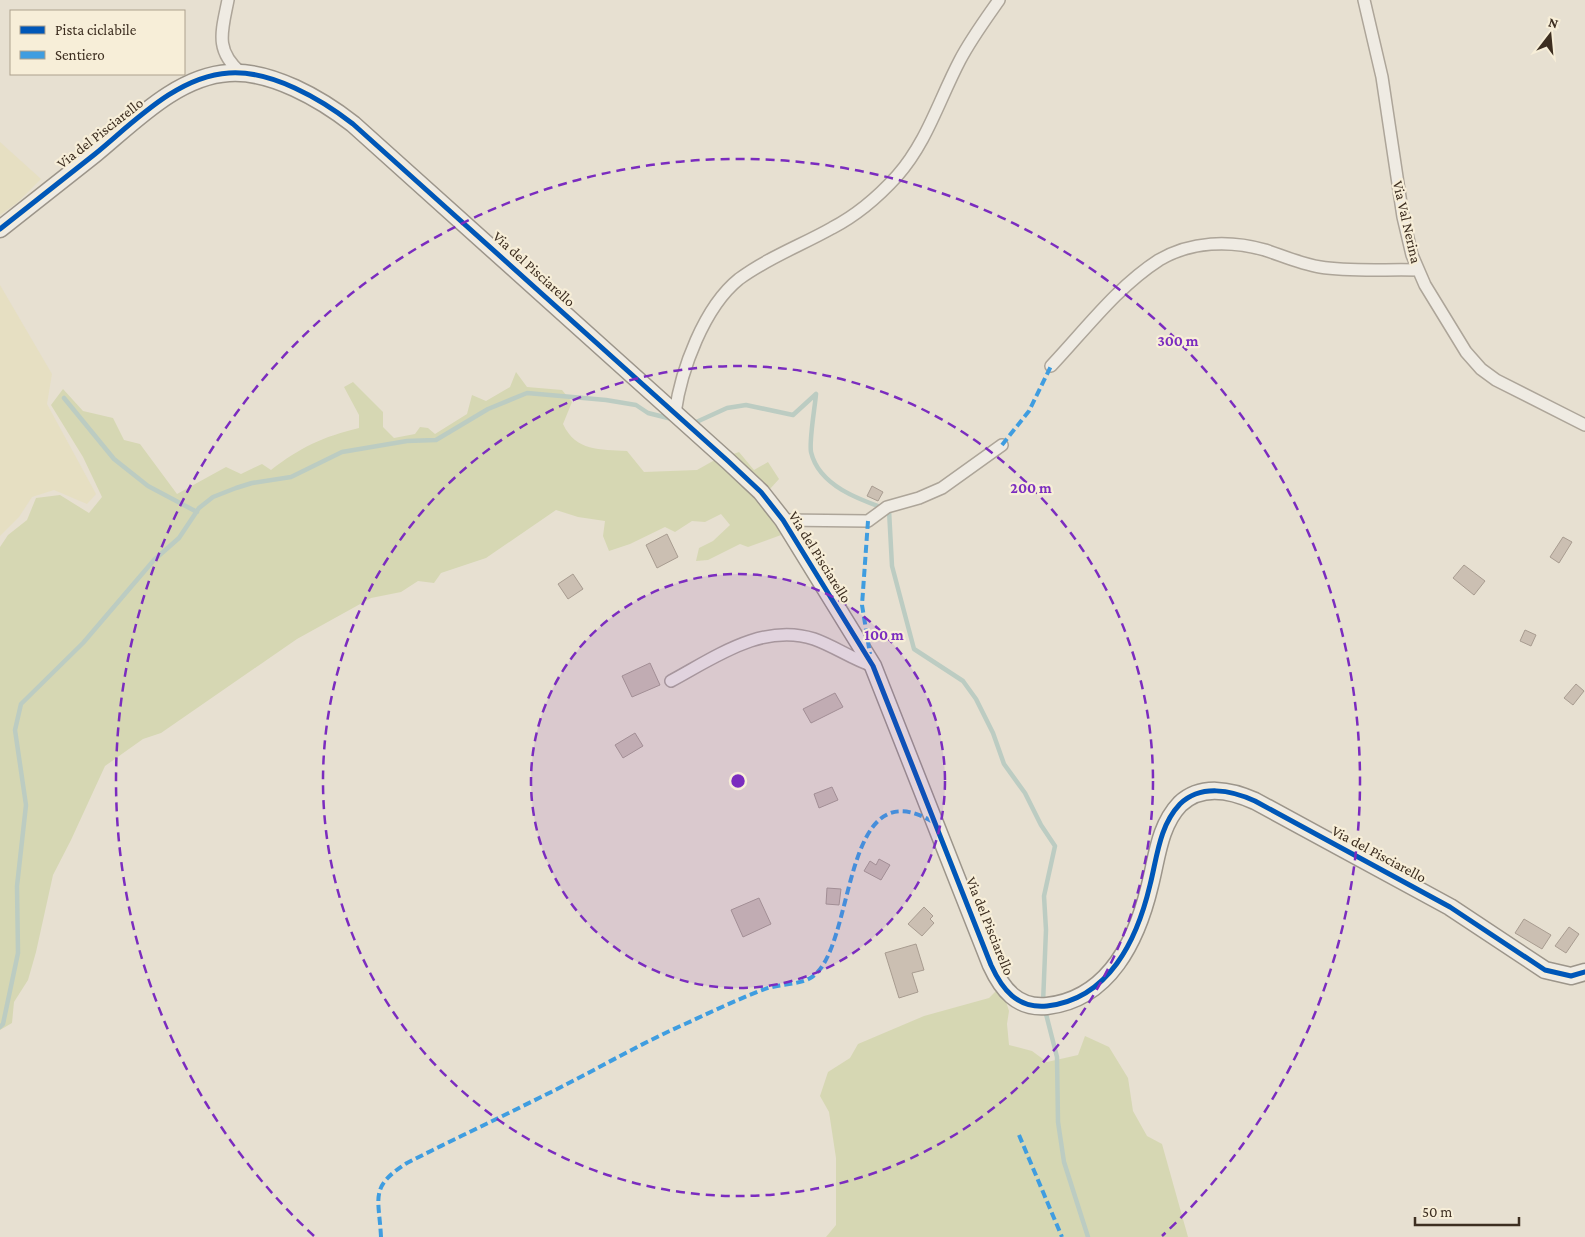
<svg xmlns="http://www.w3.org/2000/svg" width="1585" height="1237" font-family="'Crimson Pro',serif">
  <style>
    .farmland { fill: #e6dfc2 }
    .green { fill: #d6d7b3 }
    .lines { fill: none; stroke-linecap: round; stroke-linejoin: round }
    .stream { stroke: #bcccc2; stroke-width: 4.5 }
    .building { fill: #cbbfb2; stroke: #a89c90 }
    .street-casing { stroke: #ada599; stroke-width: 14 }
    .secondary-casing { stroke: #9c958a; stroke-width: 19 }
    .street { stroke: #efebe3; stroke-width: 11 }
    .secondary { stroke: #efebe3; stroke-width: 16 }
    .quiet { stroke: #3f9de0; stroke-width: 4; stroke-dasharray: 8 4; stroke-linecap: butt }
    .cycleway-casing { stroke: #f7eed8; stroke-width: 8 }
    .cycleway { stroke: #0057b8; stroke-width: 5 }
    .ring { fill: none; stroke: #7b2cbf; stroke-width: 2.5; stroke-dasharray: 9 6 }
    .labels { text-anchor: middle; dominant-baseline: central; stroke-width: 4.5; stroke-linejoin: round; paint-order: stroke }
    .street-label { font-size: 15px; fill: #3d2e20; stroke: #f7eed8 }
    .centre { fill: #7b2cbf; stroke: #f7eed8; stroke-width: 2.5 }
    .ring-label { font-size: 15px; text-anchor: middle; font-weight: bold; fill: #7b2cbf; stroke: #f7eed8; stroke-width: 4.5; stroke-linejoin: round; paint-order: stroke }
  </style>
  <rect width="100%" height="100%" fill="#e7e0d1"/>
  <!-- farmland -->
  <path class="farmland" d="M0,142L41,179L17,203L0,215Z
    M0,285L52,374L47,404L96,494L87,504L54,490L32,497L19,517L0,536Z"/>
  <!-- green -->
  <path class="green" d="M516,372L527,387L562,390L572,402L563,424C576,452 600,449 627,451L644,472L697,470L713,461L739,452L754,470L768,462L779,479L770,489V516L781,535L748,547L740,544L708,560L696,561L699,548L713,541L730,525L721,514L705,522L692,521L675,532L665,527L630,544L609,551L603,536L605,521L578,517L556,510L486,558L441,573L434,583L418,581L401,592L371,598L297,639L161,733L143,739L105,766L71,840L53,875L36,952L28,980L14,1002L12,1023L0,1030V547L8,535L27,520L36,498L60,495L89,513L102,497L83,457L51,405L63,389L83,411L113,418L124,440L140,444L177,494L226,467L241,474L262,464L271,470C301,447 322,437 359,428V415L344,387L353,382L383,412V427L394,438L415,434L420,427L428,428L435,434L467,414L472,395L486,401L510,387Z
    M1001,986L1009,1011L1007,1024L1009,1045L1032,1051L1047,1062L1078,1055L1085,1036L1109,1047L1128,1078L1133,1111L1147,1136L1162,1144L1188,1237H826L836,1225V1158L829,1112L820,1096L828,1072L850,1058L858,1044L924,1016L989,998Z"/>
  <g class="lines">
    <!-- stream -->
    <path class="stream" d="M816,394C815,407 809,440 811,452C819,486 860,500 889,510L892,566L914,649L963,681L976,699L993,733L1004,764L1025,793L1041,825L1055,846L1044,896L1046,930L1043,1003
      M64,398L114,459L148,486L197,512
      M692,424L727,408L746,405L793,415L816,394
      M1045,1010L1057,1057L1058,1122L1064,1162L1088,1237
      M0,1027L3,1024L18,953L17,886L26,805L15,730L21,704L83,643L154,560L179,538L199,508L213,497L236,488L252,483L291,477L342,452L407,441L436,440L488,409L527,393L606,400L636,405L648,413L672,419"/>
  </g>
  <!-- building -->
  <path class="building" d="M872,486L883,492L878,501L867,496Z
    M667,534L678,557L657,568L646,545Z
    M1563,537L1572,542L1559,563L1550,557Z
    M1464,565L1485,581L1474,595L1453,578Z
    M573,574L583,589L568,599L558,584Z
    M1525,630L1536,635L1531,646L1520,641Z
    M650,663L660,685L632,697L622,676Z
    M1576,684L1584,691L1573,705L1564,698Z
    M835,693L843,707L811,723L803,709Z
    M635,733L643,746L623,758L615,745Z
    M832,787L838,800L819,808L814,794Z
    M879,859L890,865L881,880L864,871L870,861L876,865Z
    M827,888L841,889L839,905L826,904Z
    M759,898L771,924L743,937L731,910Z
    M924,907L933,916L930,919L934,923L922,936L908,924Z
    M1524,919L1551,935L1542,949L1515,933Z
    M1569,927L1579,934L1566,953L1555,946Z
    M916,944L924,970L912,973L918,992L899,998L885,953Z"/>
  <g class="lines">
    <!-- street casing -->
    <g class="street-casing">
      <path id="street" d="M228,0C222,31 214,50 241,73
        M1364,0L1382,77L1403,217L1412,255L1425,285L1466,352L1481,369L1496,380L1585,425
        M1051,366C1085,330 1117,287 1159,260C1191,241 1230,240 1265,250C1283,256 1301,264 1320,267C1351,272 1386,269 1418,270
        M675,413C681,370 704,307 739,279C767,258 802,245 832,228C857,215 878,197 897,176C927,142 939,100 960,60C971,39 985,20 999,0
        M783,520L868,521L887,507L919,498L942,488L1002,445
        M671,681C714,658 763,622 814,639C834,646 852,659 873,666"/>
    </g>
    <!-- secondary casing -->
    <g class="secondary-casing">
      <path id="secondary" d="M0,229C32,204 63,179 95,154C133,123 177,76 229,73C271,70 321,99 353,124L728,461L761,492L783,520L873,666L991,965C1002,989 1017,1009 1047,1006C1109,999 1137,940 1150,885C1157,858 1159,826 1180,804C1201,784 1231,790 1255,801L1450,907L1545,970L1571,976L1585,972"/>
    </g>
    <!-- street -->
    <use href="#street" class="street"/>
    <!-- secondary -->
    <use href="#secondary" class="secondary"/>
    <!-- quiet -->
    <path class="quiet" d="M1002,445L1029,411L1051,366
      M868,521L862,605L870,654
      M1019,1135L1062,1237
      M381,1237C379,1197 369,1187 407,1163C460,1136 514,1111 567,1084C606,1064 644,1042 685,1024C711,1012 738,999 765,989C779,984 800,985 812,977C857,946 840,766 933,822"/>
    <!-- cycleway casing -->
    <g class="cycleway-casing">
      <path id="cycleway" d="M0,229C32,204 63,179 95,154C133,123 177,76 229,73C271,70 321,99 353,124L728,461L761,492L783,520L873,666L991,965C1002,989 1017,1009 1047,1006C1109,999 1137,940 1150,885C1157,858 1159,826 1180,804C1201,784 1231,790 1255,801L1450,907L1545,970L1571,976L1585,972"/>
    </g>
    <!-- cycleway -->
    <use href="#cycleway" class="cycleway"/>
  </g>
  <!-- distance rings -->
  <circle cx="738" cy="781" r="207" fill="#7b2cbf" fill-opacity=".12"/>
  <g class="ring">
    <circle cx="738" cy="781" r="207"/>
    <circle cx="738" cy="781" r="415"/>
    <path d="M314 1236A622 622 0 1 1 1162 1236"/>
  </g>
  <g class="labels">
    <!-- street labels -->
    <g class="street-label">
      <text transform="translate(100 133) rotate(-38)">Via del Pisciarello</text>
      <text transform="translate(1407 222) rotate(77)">Via Val Nerina</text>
      <text transform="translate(534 269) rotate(42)">Via del Pisciarello</text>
      <text transform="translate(820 557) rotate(58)">Via del Pisciarello</text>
      <text transform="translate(1379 854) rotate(28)">Via del Pisciarello</text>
      <text transform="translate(990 926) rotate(68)">Via del Pisciarello</text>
    </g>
  </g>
  <circle cx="738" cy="781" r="8" class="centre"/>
  <g class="ring-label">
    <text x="1178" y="346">300 m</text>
    <text x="1031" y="493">200 m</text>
    <text x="884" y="640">100 m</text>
  </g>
  <!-- legend -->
  <rect x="10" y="10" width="175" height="65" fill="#f7eed8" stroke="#ada18e"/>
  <rect x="20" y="26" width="25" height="8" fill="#0057b8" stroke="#ada18e"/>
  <text x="55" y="35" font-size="15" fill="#3d2e20">Pista ciclabile</text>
  <rect x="20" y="51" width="25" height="8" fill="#3f9de0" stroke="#ada18e"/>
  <text x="55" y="60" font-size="15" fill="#3d2e20">Sentiero</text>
  <!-- north arrow -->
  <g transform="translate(1550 35) rotate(16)" stroke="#f7eed8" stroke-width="4" paint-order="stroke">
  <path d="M0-4L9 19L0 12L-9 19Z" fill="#3d2e20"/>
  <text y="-8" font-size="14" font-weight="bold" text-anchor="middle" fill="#3d2e20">N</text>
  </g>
  <!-- scale -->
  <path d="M1415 1217v8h104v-8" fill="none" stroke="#3d2e20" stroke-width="2.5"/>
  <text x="1422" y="1217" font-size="15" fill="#3d2e20" stroke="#f7eed8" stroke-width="4" paint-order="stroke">50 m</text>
</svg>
